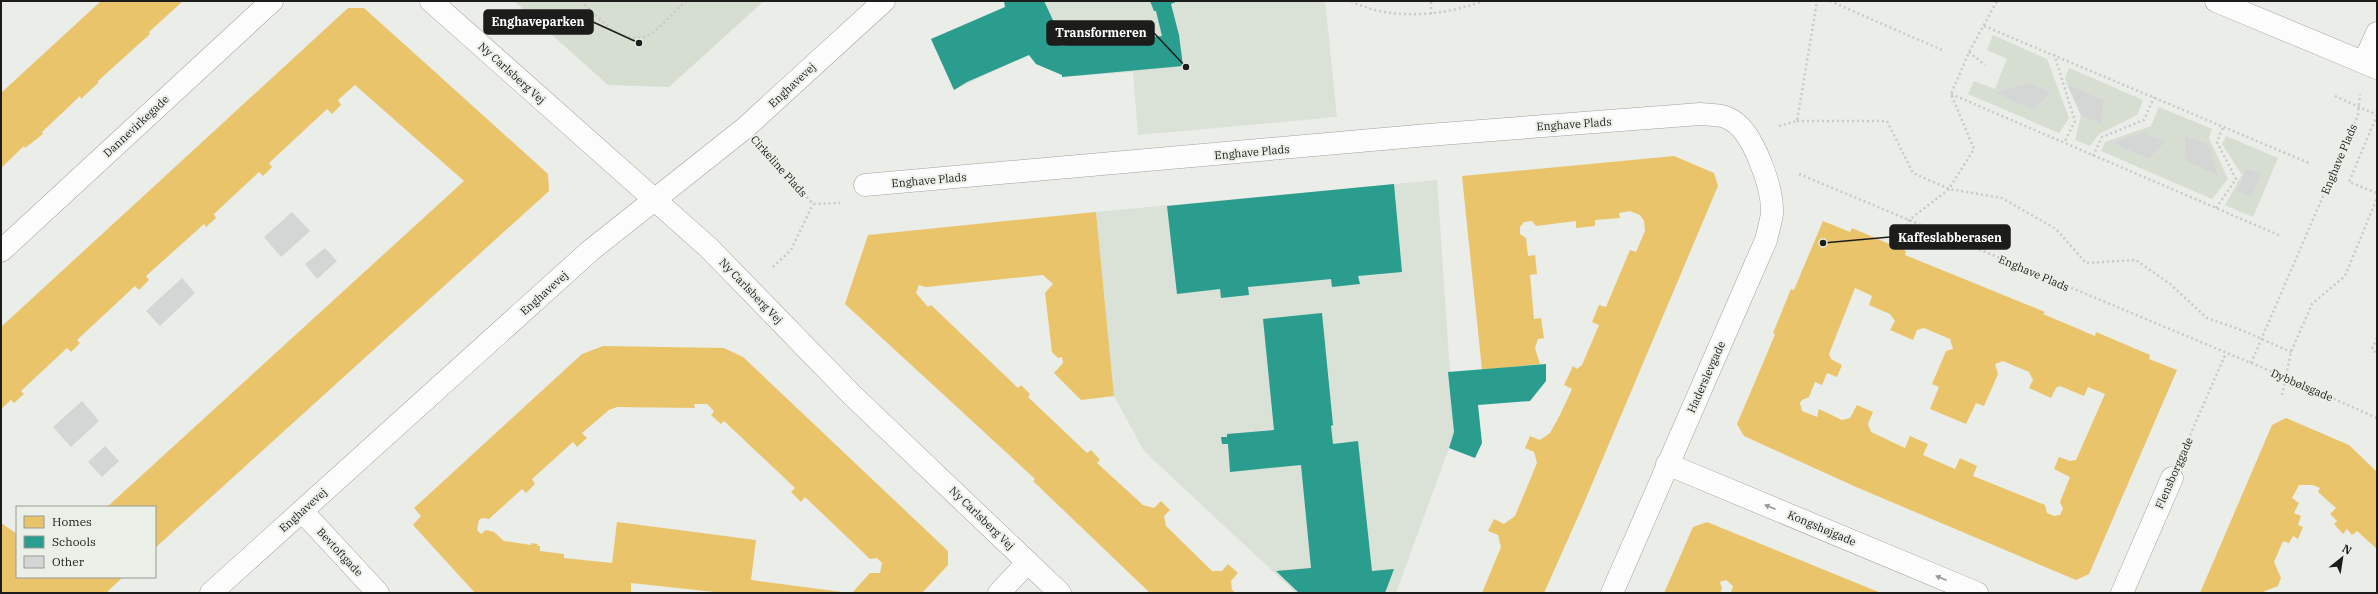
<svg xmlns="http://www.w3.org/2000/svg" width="2378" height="594" font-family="'IBM Plex Serif',serif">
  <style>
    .built { fill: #dae1d7 }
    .green { fill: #d6ddd1; fill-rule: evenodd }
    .homes { fill: #e9c46a; fill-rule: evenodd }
    .schools { fill: #2a9d8f }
    .building { fill: #d4d5d5 }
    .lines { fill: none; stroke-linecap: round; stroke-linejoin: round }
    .street-casing { stroke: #a0a29f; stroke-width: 23 }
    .secondary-casing { stroke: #a0a29f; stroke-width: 23 }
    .path { stroke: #c9cac8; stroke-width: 2.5; stroke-dasharray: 2 3; stroke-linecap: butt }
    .street { stroke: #fcfcfc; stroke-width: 22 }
    .secondary { stroke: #fcfcfc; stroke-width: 22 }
    .oneway { fill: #979897 }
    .labels { text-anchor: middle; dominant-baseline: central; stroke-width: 4; stroke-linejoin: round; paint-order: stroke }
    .street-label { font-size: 11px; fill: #1c1d1b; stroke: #eaefe7 }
    .leader { fill: none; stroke: #1c1d1b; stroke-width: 1.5 }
    .callout-dot { fill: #1c1d1b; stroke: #eaefe7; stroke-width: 1.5 }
    .callout { fill: #1c1d1b; stroke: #1c1d1b; stroke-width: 1.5 }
    .callout-label { font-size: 12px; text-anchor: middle; font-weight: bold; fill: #fff }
  </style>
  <rect width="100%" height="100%" fill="#ebede9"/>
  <!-- built -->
  <path class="built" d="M1004,1H1325L1337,117L1138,135L1133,72L1062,77V75L1036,64L1028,55L954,90L931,39L1005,7Z
    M1437,180L1454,432L1449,448L1396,593H1296L1144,451L1114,396L1096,212Z"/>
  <!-- green -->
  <path class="green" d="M514,1H764L669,87L608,85Z
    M1993,35L2047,59L2069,118L2059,133L1968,94L1974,81L1995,89L2007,59L1987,50ZM2029,82L2051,93L2034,110L1996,93Z
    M2069,68L2143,100L2137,115L2099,134L2090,146L2075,140L2081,116L2102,125L2104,100L2067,84L2065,78Z
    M2159,107L2212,129L2209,138L2228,179L2212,199L2101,151L2105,142L2151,126ZM2143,132L2166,142L2149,159L2112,143ZM2185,136L2208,144L2217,175L2184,160Z
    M2226,136L2278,158L2253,217L2225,205L2242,175L2222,144ZM2246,168L2261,174L2252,197L2237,191Z"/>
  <!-- homes -->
  <path class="homes" d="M101,1H183L149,32L150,34L98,81V83L81,99L80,96L42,132L43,134L25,148L24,146L1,168V93Z
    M348,8H364L455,90L548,174L549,191L155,548V507H107L464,181L355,85L338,100L341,105L332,114L327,109L269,163L272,167L263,176L259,172L214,214L216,218L206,227L204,224L146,276L149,280L139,290L135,286L77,340L80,343L71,352L67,348L21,391L24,394L14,403L11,400L1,409V327Z
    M1674,156L1714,173L1718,186L1581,510L1544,593H1482L1501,547L1498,535L1488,531L1494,519L1504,524L1515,516L1537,463L1534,452L1525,448L1530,436L1540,440L1550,433L1560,415L1572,389L1564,385L1573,366L1577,369L1582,365L1599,325L1592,322L1599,305L1606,307L1630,250L1636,252L1645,231L1644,221L1640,215L1630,211L1619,213L1620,218L1595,220V226L1576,228V221L1536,226L1532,221L1524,222L1520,227V234L1526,238L1528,256L1535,255L1537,274L1530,275L1534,319L1541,318L1544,338L1538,339L1535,348L1540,364L1482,370L1462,176Z
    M1096,212L1114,396L1081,400L1054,373L1063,363L1062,357L1058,358L1052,352L1045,293L1053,284L1043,275L926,287L919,285L916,293L928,307L931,305L1018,388L1021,385L1030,394L1028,397L1087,453L1091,450L1100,460L1097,463L1143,505L1154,508L1161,501L1170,510L1164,516L1166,526L1212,571H1222L1228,564L1238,573L1231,581L1232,590L1236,593H1150L1033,481L1035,479L845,304L868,235Z
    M1823,221L1850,232L1852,228L1906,251L1905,255L2045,312L2043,314L2095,336L2096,332L2150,355L2149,359L2177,370L2089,574L2076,580L1856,487L1744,436L1737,424L1769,349L1775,334L1773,333L1791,289L1794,290ZM1855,288L1872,296L1869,305L1890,314L1895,321L1890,330L1913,340L1917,330L1924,328L1950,339L1953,349L1946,351L1932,384L1939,387L1930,409L1966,424L1976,403L1984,406L1998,374L1995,364L2003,361L2029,372L2033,380L2029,388L2051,398L2056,388L2060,386L2084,396L2088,387L2105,394L2076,460L2070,461L2059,457L2054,469L2070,477L2060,502L2063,509L2060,515L2054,516L2047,513L2045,505L1973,476L1977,466L1960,458L1955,469L1923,455L1928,444L1910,436L1905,448L1871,432L1868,424L1873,412L1857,405L1850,418L1842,420L1819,409L1817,417L1802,411L1800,403L1802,400L1809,397L1815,382L1822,385L1827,373L1837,377L1842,365L1831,359L1829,354Z
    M603,346L724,348L743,357L948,551V565L922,593H852L870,573H880L882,563L877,558L870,559L805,497L801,502L791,492L795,488L724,421L721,424L711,415L714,411L707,404H694L695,408L617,407L609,410L582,433L587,438L577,447L573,442L532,479L535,484L526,493L522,489L489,519L482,518L479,520L477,530L481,534L486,530L494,532L504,541L531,545V543L538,544L537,546H540V551L564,554V558L612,563L617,522L756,540L751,580L850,593H724L631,583V593H475L413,525L421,516L414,508L582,354Z
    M2286,418L2349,445L2377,472V549L2357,531L2352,535L2347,529L2343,534L2334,524L2337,521L2330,514L2336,508L2318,492L2320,488L2313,485H2299L2292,498L2299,503L2294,513L2301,516L2298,525L2303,527L2298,539L2293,536L2289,543L2283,541L2274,562L2281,578L2278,586L2260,593H2200L2272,425Z
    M1707,522L1881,593H1733L1731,592L1733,586L1726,580L1720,582L1722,588L1720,593H1664L1693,527Z
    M1,523L17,534V577H123L106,593H1Z"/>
  <!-- schools -->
  <path class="schools" d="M1004,1H1044L1060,35L1057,36L1060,46L1162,36L1156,11H1154L1150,1H1178L1171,4L1179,35L1183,66L1062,77V75L1036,64L1029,55L967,82L954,90L931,39L1005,7Z
    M1394,184L1402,272L1358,276L1360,284L1332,287L1331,279L1248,287L1249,295L1221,298L1220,289L1177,294L1167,206Z
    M1322,313L1333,425L1331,426L1333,444L1358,441L1372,571L1394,569L1385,593H1299L1276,571L1311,568L1301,465L1230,472L1228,444H1222L1221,437H1227V434L1274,430L1263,319Z
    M1546,364V381L1530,401L1478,405L1482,443L1475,458L1449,448L1454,432L1448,372Z"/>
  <!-- building -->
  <path class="building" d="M2029,82L2051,93L2034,110L1995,93Z
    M2067,84L2104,100L2102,125L2081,116Z
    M2143,132L2166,142L2149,159L2112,143Z
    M2185,136L2208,144L2218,176L2184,160Z
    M2246,168L2261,174L2252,197L2237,191Z
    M292,212L310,231L281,257L264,237Z
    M325,248L337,261L317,279L305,264Z
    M182,278L195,293L160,326L146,311Z
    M82,401L99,421L71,447L53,427Z
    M105,446L119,461L102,477L88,462Z"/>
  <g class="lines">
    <!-- street casing -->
    <g class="street-casing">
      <path id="street" d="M431,1L709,248L852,395L1060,593
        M2364,62L2377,33
        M865,185L1428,135L1700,114C1712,115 1723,114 1733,121C1754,134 1773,189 1772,213C1771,222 1768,231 1766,240L1612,593
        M1,251L272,1
        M1667,464L1977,593
        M302,511L378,593
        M999,593L1028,562
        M2122,593L2172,478"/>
    </g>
    <!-- secondary casing -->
    <g class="secondary-casing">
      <path id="secondary" d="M2216,1L2377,68
        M211,593L591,250L745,128L884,1"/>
    </g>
    <!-- path -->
    <path class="path" d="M581,1C598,17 626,51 652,33C664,24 675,11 686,1
      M1351,1C1389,21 1444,16 1483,1
      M1830,1L1942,50
      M1431,14V1
      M1984,26L2309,163
      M1969,52L1985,65
      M2054,54L2075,121L2064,143
      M1951,94L2281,236
      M2335,96L2377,115
      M2377,115L2349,182L2377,193
      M1797,121H1887L1913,173L1949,189L2002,198L2056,229L2086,263L2136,260L2170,284L2207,318L2244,331L2291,352
      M1779,126L1797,121L1817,1
      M767,152L813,204L840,203
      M2093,156L2102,137L2144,120L2154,97
      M1799,174L2287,378L2377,418
      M2216,208L2236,179L2217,142L2223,127
      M1902,235L1909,220L1949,189L1974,149L1951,94L1969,52L1997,1
      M773,267L791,250L813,204
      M2377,338L2372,349L2377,354
      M2251,363L2358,115L2360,94
      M2282,395L2291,352L2312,304L2345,276L2377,198
      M2184,449L2226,353"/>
    <!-- street -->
    <use href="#street" class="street"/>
    <!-- secondary -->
    <use href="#secondary" class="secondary"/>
  </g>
  <!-- one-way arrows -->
  <defs><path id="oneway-solid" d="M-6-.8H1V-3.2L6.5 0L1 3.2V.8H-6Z"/></defs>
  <g class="oneway">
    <use href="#oneway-solid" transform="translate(1770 507) rotate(-157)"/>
    <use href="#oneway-solid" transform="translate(1941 578) rotate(-157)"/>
  </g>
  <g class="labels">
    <!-- street labels -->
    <g class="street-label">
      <text transform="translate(512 73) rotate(42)">Ny Carlsberg Vej</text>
      <text transform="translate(792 85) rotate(-43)">Enghavevej</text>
      <text transform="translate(1574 124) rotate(-4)">Enghave Plads</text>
      <text transform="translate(136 126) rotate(-43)">Dannevirkegade</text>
      <text transform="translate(1252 152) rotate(-5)">Enghave Plads</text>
      <text transform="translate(2339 159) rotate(-67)">Enghave Plads</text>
      <text transform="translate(779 166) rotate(48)">Cirkeline Plads</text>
      <text transform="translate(929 180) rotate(-5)">Enghave Plads</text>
      <text transform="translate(2034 273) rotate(23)">Enghave Plads</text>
      <text transform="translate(751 291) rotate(46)">Ny Carlsberg Vej</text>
      <text transform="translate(544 293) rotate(-42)">Enghavevej</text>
      <text transform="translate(1706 377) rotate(-66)">Haderslevgade</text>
      <text transform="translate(2302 385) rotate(23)">Dybbølsgade</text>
      <text transform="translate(2174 473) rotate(-66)">Flensborggade</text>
      <text transform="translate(303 510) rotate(-42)">Enghavevej</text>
      <text transform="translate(982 518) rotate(44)">Ny Carlsberg Vej</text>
      <text transform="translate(1822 528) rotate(23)">Kongshøjgade</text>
      <text transform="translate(340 552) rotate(47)">Bevtoftgade</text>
    </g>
  </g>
  <!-- callouts -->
  <path class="leader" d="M639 43L593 22M1186 67L1154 33M1823 243L1890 237"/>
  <g class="callout-dot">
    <circle cx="639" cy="43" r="4"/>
    <circle cx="1186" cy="67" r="4"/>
    <circle cx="1823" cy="243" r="4"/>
  </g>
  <g class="callout">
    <rect x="484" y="10" width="109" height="24" rx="4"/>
    <rect x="1047" y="21" width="107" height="24" rx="4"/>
    <rect x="1890" y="225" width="120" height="24" rx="4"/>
  </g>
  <g class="callout-label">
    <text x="538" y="26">Enghaveparken</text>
    <text x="1101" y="37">Transformeren</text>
    <text x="1950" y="242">Kaffeslabberasen</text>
  </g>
  <!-- border -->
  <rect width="2378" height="594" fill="none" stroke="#1c1d1b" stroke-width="4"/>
  <!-- legend -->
  <rect x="16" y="506" width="140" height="72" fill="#eaefe7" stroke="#989b95"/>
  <rect x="24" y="516" width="20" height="12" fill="#e9c46a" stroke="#989b95"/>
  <text x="52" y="526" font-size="12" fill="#1c1d1b">Homes</text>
  <rect x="24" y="536" width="20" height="12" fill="#2a9d8f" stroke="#989b95"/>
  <text x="52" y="546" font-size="12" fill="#1c1d1b">Schools</text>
  <rect x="24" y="556" width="20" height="12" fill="#d4d5d5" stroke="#989b95"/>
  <text x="52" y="566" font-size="12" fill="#1c1d1b">Other</text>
  <!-- north arrow -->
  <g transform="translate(2342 558) rotate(30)" stroke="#eaefe7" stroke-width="3" paint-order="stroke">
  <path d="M0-3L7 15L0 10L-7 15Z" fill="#1c1d1b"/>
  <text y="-6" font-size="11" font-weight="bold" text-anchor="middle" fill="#1c1d1b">N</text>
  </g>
</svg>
